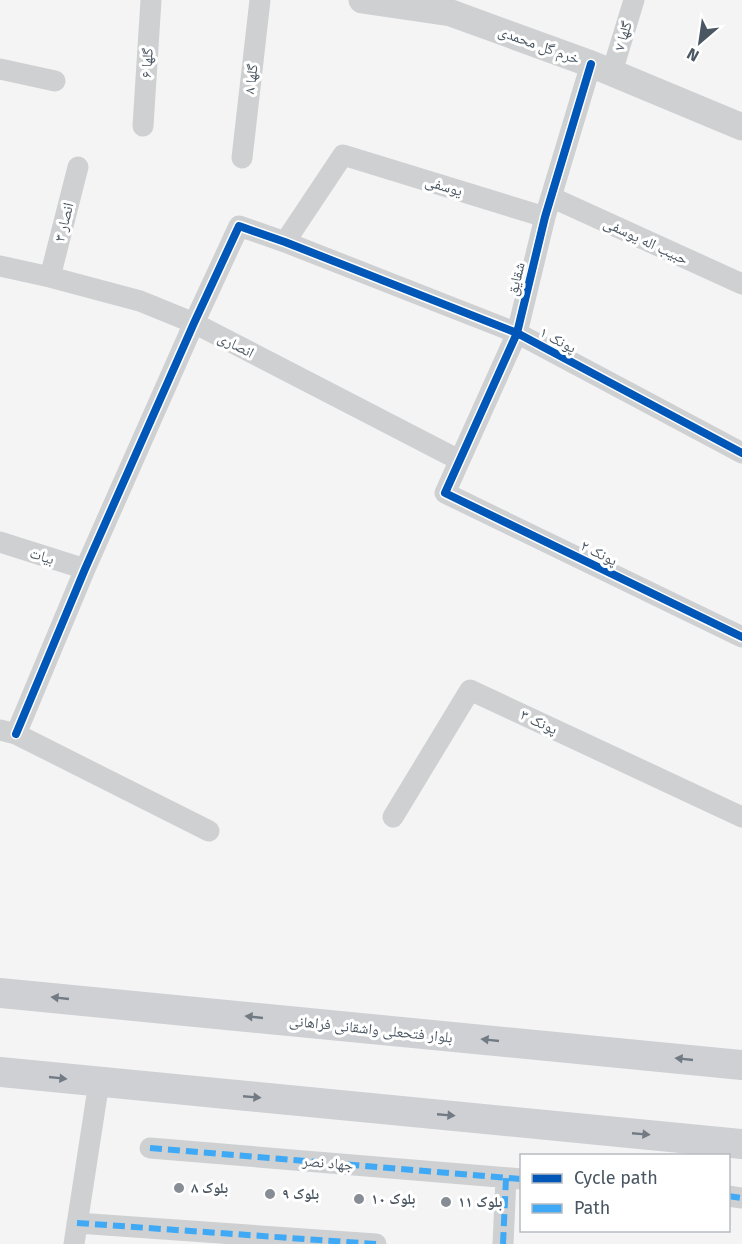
<svg xmlns="http://www.w3.org/2000/svg" width="742" height="1244" font-family="'Fira Sans','Noto Naskh Arabic',sans-serif">
  <style>
    .lines { fill: none; stroke-linecap: round; stroke-linejoin: round }
    .minor { stroke: #ced0d2; stroke-width: 21 }
    .tertiary { stroke: #ced0d2; stroke-width: 27 }
    .secondary { stroke: #ced0d4; stroke-width: 30 }
    .quiet { stroke: #3fa9f5; stroke-width: 6; stroke-dasharray: 12 6; stroke-linecap: butt }
    .cycleway-casing { stroke: #fff; stroke-width: 11 }
    .cycleway { stroke: #0057b8; stroke-width: 8 }
    .oneway { fill: #727b84 }
    .poi-dot { fill: #868d94; stroke: #fff; stroke-width: 2 }
    .labels { text-anchor: middle; dominant-baseline: central; stroke-width: 6; stroke-linejoin: round; paint-order: stroke }
    .street-label { font-size: 15px; fill: #4a5661; stroke: #fff }
    .poi-label { font-size: 15px; font-weight: bold; fill: #4a5661; stroke: #fff; text-anchor: start }
  </style>
  <rect width="100%" height="100%" fill="#f4f4f4"/>
  <g class="lines">
    <!-- minor -->
    <path class="minor" d="M591,64L545,217L517,333L445,493L742,637
      M0,69L55,81
      M612,72L634,0
      M143,126L151,0
      M242,158L260,0
      M551,197L742,284
      M285,242L343,155L545,217
      M0,266L50,277L140,301L194,323L459,460
      M50,277L78,167
      M0,542L85,569
      M0,730L16,734L209,831
      M16,734L85,569L194,323L239,226L285,242L517,333L742,453
      M393,817L470,690L742,817
      M150,1148L522,1179
      M728,1196L742,1198
      M77,1223L376,1244
      M74,1244L99,1082
      M503,1244L506,1178"/>
    <!-- tertiary -->
    <path class="tertiary" d="M362,0L451,13L591,64L742,127"/>
    <!-- secondary -->
    <path class="secondary" d="M0,993L742,1065
      M0,1072L742,1144"/>
    <!-- quiet -->
    <path class="quiet" d="M150,1148L522,1179
      M728,1196L742,1198
      M77,1223L376,1244
      M503,1244L506,1178"/>
    <!-- cycleway casing -->
    <g class="cycleway-casing">
      <path id="cycleway" d="M591,64L545,217L517,333L445,493L742,637
        M16,734L85,569L194,323L239,226L285,242L517,333L742,453"/>
    </g>
    <!-- cycleway -->
    <use href="#cycleway" class="cycleway"/>
  </g>
  <!-- one-way arrows -->
  <defs><path id="oneway-solid" d="M-6-.8H1V-3.2L6.5 0L1 3.2V.8H-6Z" transform="scale(1.5)"/></defs>
  <g class="oneway">
    <use href="#oneway-solid" transform="translate(60 998) rotate(-174)"/>
    <use href="#oneway-solid" transform="translate(254 1017) rotate(-174)"/>
    <use href="#oneway-solid" transform="translate(490 1040) rotate(-174)"/>
    <use href="#oneway-solid" transform="translate(684 1059) rotate(-174)"/>
    <use href="#oneway-solid" transform="translate(58 1078) rotate(6)"/>
    <use href="#oneway-solid" transform="translate(252 1097) rotate(5)"/>
    <use href="#oneway-solid" transform="translate(446 1115) rotate(5)"/>
    <use href="#oneway-solid" transform="translate(641 1134) rotate(5)"/>
  </g>
  <!-- markers -->
  <g class="poi-dot">
    <circle cx="179" cy="1188" r="6"/>
    <circle cx="270" cy="1194" r="6"/>
    <circle cx="359" cy="1199" r="6"/>
    <circle cx="446" cy="1202" r="6"/>
  </g>
  <g class="labels">
    <!-- street labels -->
    <g class="street-label">
      <text transform="translate(623 36) rotate(-73)">گلها ۷</text>
      <text transform="translate(539 45) rotate(20)">خرم گل محمدی</text>
      <text transform="translate(147 63) rotate(-87)">گلها ۶</text>
      <text transform="translate(251 79) rotate(-83)">گلها ۸</text>
      <text transform="translate(444 186) rotate(17)">یوسفی</text>
      <text transform="translate(64 222) rotate(-76)">انصار ۳</text>
      <text transform="translate(646 241) rotate(25)">حبیب اله یوسفی</text>
      <text transform="translate(516 279) rotate(-76)">شقایق</text>
      <text transform="translate(558 340) rotate(28)">پونک ۱</text>
      <text transform="translate(236 345) rotate(27)">انصاری</text>
      <text transform="translate(599 553) rotate(26)">پونک ۲</text>
      <text transform="translate(42 556) rotate(17)">بیات</text>
      <text transform="translate(539 722) rotate(25)">پونک ۳</text>
      <text transform="translate(371 1029) rotate(6)">بلوار فتحعلی واشقانی فراهانی</text>
      <text transform="translate(328 1163) rotate(5)">جهاد نصر</text>
    </g>
    <!-- poi labels -->
    <g class="poi-label">
      <text x="191" y="1188">بلوک ۸</text>
      <text x="282" y="1194">بلوک ۹</text>
      <text x="371" y="1199">بلوک ۱۰</text>
      <text x="458" y="1202">بلوک ۱۱</text>
    </g>
  </g>
  <!-- legend -->
  <rect x="520" y="1154" width="210" height="78" fill="#ffffff" stroke="#b7bbc0" stroke-width="1.5"/>
  <rect x="532" y="1174" width="30" height="9" fill="#0057b8" stroke="#b7bbc0" stroke-width="1.5"/>
  <text x="574" y="1184" font-size="18" fill="#4a5661">Cycle path</text>
  <rect x="532" y="1204" width="30" height="9" fill="#3fa9f5" stroke="#b7bbc0" stroke-width="1.5"/>
  <text x="574" y="1214" font-size="18" fill="#4a5661">Path</text>
  <!-- north arrow -->
  <g transform="translate(700 42) rotate(209)" stroke="#ffffff" stroke-width="4.5" paint-order="stroke">
  <path d="M0-4.5L10 22L0 15L-10 22Z" fill="#4a5661"/>
  <text y="-9" font-size="16" font-weight="bold" text-anchor="middle" fill="#4a5661">N</text>
  </g>
</svg>
